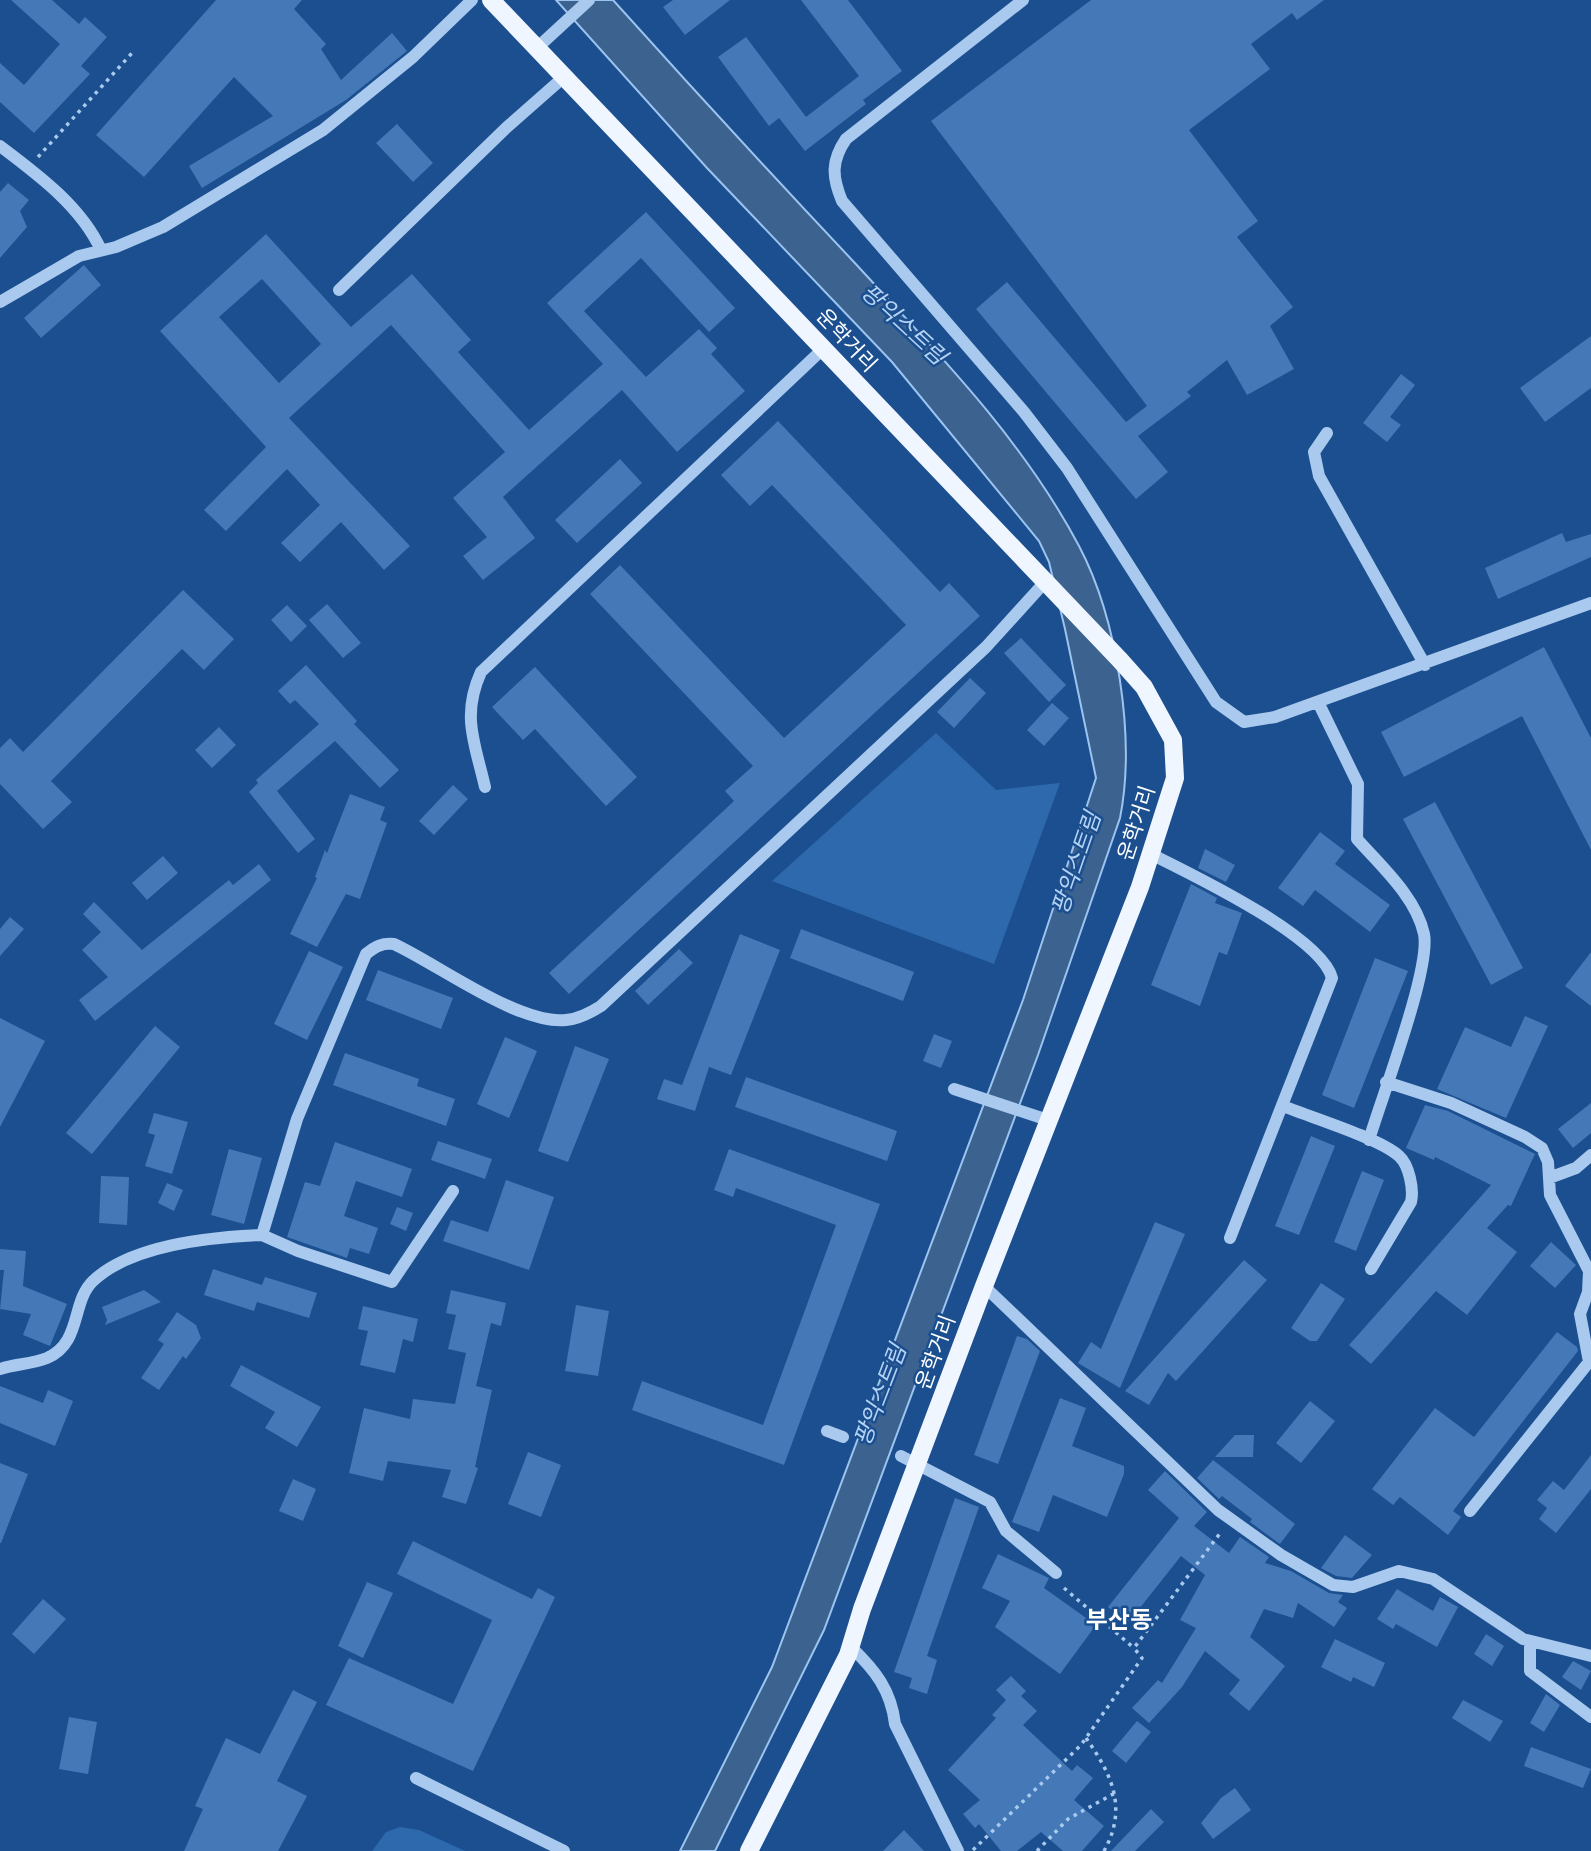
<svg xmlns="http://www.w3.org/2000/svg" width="1591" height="1851" font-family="Figtree,'Noto Sans KR',sans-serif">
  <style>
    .green { fill: #2e69ad }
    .water { fill: #3c6290; stroke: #9cc4f0; stroke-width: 2 }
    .building { fill: #4478b7; fill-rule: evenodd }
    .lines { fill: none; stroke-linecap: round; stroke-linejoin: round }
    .path { stroke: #a9c9ee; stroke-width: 3.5; stroke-dasharray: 3.5 5; stroke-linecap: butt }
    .minor { stroke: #a9c9ee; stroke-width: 12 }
    .major { stroke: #f0f6ff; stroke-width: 18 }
    .labels { text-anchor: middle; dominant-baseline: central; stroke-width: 5; stroke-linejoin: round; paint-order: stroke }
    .street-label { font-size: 21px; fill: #fff; stroke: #1b4f8f }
    .water-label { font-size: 23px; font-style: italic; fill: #b5d3f5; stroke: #1b4f8f }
    .quarter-label { font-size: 24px; font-weight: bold; fill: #fff; stroke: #1b4f8f }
  </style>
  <rect width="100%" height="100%" fill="#1b4f8f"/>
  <!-- green -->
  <path class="green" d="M936,733L996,790L1060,783L994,964L772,881Z
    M400,1827L419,1830L465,1851H372L386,1832Z"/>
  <!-- water -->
  <path class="water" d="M556,0H613C692,88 772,175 853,261C934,349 1022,438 1079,546C1117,618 1136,738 1120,818L1038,1055L824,1630L715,1851H680L772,1667L1023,1000L1096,778L1065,629L1049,562L1039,541L892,362L707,168Z"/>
  <!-- building -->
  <path class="building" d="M11,0H52L79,24L85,17L107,37L81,66L90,74L34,133L0,102V63L24,85L60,44Z
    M216,0H302L294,9L326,44L321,49L341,80L392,33L407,51L346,100L202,188L189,166L273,116L234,77L144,177L96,135Z
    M673,0H730L685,35L663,7Z
    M801,0H848L902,71L863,100L866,104L805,151L779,118L769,126L718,57L746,37L806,117L859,76Z
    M1091,0H1324L1297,20L1292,13L1251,44L1270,69L1189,130L1258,221L1237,237L1293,307L1270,326L1294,369L1247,395L1227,360L1187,392L1191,396L1138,436L1168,472L1136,499L976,309L1007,282L1126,422L1147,406L931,121Z
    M397,124L433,163L413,182L376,143Z
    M8,183L29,200L20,211L27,227L0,258V192Z
    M646,212L735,308L709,332L641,258L584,311L646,377L699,329L717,348L711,354L745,391L677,452L622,390L503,497L535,538L483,580L463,556L487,537L453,498L505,452L391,325L289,418L410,546L384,570L341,522L300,562L281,543L320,505L287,469L226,531L204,510L266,447L160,331L266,234L351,327L412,274L471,340L458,352L529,430L603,364L547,303ZM262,279L321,344L279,383L219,317Z
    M84,265L101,285L41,338L24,318Z
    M1591,336V388L1545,422L1520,388Z
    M1401,374L1415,385L1390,417L1401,425L1387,442L1363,423Z
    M778,421L940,592L949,583L980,616L569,994L549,973L734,801L725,791L753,766L590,594L620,565L784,738L906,625L772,485L750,506L721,475Z
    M620,459L642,483L577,543L555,520Z
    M1562,533L1566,542L1591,534V557L1498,599L1485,568Z
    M183,590L234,639L204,670L182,649L51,781L72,802L43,829L0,784V748L10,738L23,752Z
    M327,604L361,643L343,658L309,620Z
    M287,605L307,626L291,642L271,620Z
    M1021,638L1066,685L1049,702L1004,653Z
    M1544,647L1591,738V850L1522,716L1404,777L1381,732Z
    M306,665L357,721L354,724L399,770L380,788L335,741L277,791L315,839L298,853L249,792L258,783L256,780L319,724L295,700L290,704L278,691Z
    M535,667L637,777L606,806L535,729L523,740L492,707Z
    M970,678L986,693L954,728L937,712Z
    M1052,703L1069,718L1044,746L1027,730Z
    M219,727L236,745L212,768L195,750Z
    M453,785L468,799L434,835L419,821Z
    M350,794L385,807L380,820L387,823L360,899L346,894L317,947L290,934L317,878L315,877L325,850L327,853Z
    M1435,802L1523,968L1491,985L1403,819Z
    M1320,832L1345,851L1335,864L1390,905L1370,932L1315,890L1303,906L1278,888Z
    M1205,849L1235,865L1226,882L1198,868Z
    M163,856L178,873L147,900L132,883Z
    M259,864L271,880L95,1021L79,1000L108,977L82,950L101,932L83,914L94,902L142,950L229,880L233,885Z
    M1191,884L1217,898L1215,903L1242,913L1227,955L1219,952L1200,1006L1151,985Z
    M10,917L24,929L0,956V929Z
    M801,929L914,972L903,1001L790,958Z
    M740,934L780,950L731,1075L709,1067L695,1111L657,1099L664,1079L682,1085Z
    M679,949L693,963L648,1005L635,991Z
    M309,951L343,967L307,1040L274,1024Z
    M1591,952V1006L1565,986Z
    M1375,958L1408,971L1354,1108L1322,1095Z
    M378,970L453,998L441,1029L366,1000Z
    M1525,1016L1548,1026L1506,1118L1437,1089L1465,1027L1511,1047Z
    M0,1018L45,1041L0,1127Z
    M155,1026L180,1047L92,1154L66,1133Z
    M934,1034L952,1041L941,1068L923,1061Z
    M505,1037L537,1051L509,1118L477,1104Z
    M575,1046L609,1059L568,1162L538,1151Z
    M345,1053L419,1079L417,1086L455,1099L446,1126L333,1085Z
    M746,1077L897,1131L887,1161L735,1107Z
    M1591,1103V1133L1573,1148L1558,1129Z
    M1425,1105L1448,1111L1535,1154L1511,1206L1508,1205L1487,1228L1517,1252L1467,1315L1436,1291L1371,1364L1349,1345L1491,1185L1435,1157L1434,1160L1406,1148Z
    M154,1113L188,1122L172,1174L145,1166L155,1135L148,1133Z
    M1311,1136L1335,1146L1299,1235L1275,1226Z
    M438,1141L492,1159L485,1179L431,1160Z
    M335,1142L412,1169L402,1197L356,1181L344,1216L378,1228L369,1254L350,1248L347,1258L287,1237L305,1182L320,1186Z
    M229,1149L262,1158L244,1224L211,1215Z
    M729,1149L880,1204L784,1465L632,1410L642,1381L763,1425L836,1225L736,1188L733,1197L714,1190Z
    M1362,1171L1384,1180L1356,1251L1334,1242Z
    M101,1176L129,1177L127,1225L99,1223Z
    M506,1180L554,1197L529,1270L443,1241L451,1220L488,1232Z
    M167,1183L183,1190L174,1211L158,1203Z
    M397,1207L413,1213L406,1231L390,1224Z
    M1155,1222L1185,1234L1120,1388L1078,1363L1091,1342L1101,1349Z
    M1551,1242L1576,1265L1555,1288L1530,1266Z
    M0,1249L26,1251L23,1286L67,1304L50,1346L23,1335L31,1314L0,1309L4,1270H0Z
    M1244,1260L1267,1280L1176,1381L1168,1373L1149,1405L1125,1391Z
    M213,1269L262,1285L265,1277L317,1293L309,1318L257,1302L254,1311L204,1295Z
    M1321,1283L1345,1299L1317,1341H1310L1291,1328Z
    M144,1290L161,1302L105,1325L107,1320L102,1307Z
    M451,1290L506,1303L501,1326L491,1323L476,1386L492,1390L475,1467L478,1468L466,1504L442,1497L451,1470L388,1461L383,1481L349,1473L364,1408L410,1419L413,1399L455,1404L466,1353L448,1349L456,1315L446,1313Z
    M576,1305L609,1311L598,1376L565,1371Z
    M363,1306L418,1319L413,1342L403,1339L395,1373L360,1365L368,1331L358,1329Z
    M177,1312L196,1325L201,1338L186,1359L183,1356L159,1390L141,1378L164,1344L158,1340Z
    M1557,1332L1577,1347L1578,1351L1453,1511L1461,1517L1448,1535L1400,1497L1393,1505L1372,1489L1435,1408L1474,1437Z
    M1017,1336L1027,1339L1040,1351L998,1464L974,1455Z
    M241,1365L321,1407L297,1447L265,1428L275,1412L230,1386Z
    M0,1386L43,1403L48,1390L73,1401L55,1446L0,1423Z
    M1060,1398L1086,1408L1072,1446L1124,1466V1474L1107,1517L1053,1495L1039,1532L1012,1522Z
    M1310,1401L1335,1421L1301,1463L1276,1443Z
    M1235,1435H1254L1253,1457H1215Z
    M528,1452L561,1465L541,1517L508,1504Z
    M1591,1455V1489L1556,1533L1539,1519L1547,1508L1537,1500L1553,1481L1564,1490Z
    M1213,1460L1295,1524L1280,1544L1250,1522L1252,1519L1222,1496L1219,1499L1197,1478Z
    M0,1463L28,1474L1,1543H0Z
    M1165,1471L1207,1512L1194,1526L1229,1553L1240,1537L1269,1557L1265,1563L1291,1571L1329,1593L1343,1595L1338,1602L1347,1608L1334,1627L1298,1603L1293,1618L1264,1609L1250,1637L1285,1666L1249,1711L1229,1694L1240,1680L1205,1651L1182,1687L1149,1723L1132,1708L1158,1680L1162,1683L1196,1628L1180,1620L1205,1575L1181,1556L1128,1623L1108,1607L1179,1518L1148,1490Z
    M293,1479L316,1489L303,1521L279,1511Z
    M955,1498L979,1507L927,1656L937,1660L927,1694L909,1688L912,1678L894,1672Z
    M1345,1535L1372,1555L1352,1578L1336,1576L1321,1568Z
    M413,1541L532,1599L538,1588L555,1597L473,1771L326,1705L349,1658L453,1704L492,1620L397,1574Z
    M998,1554L1049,1578L1044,1588L1096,1625L1060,1674L995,1627L1010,1601L982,1588Z
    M367,1582L393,1593L363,1658L338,1646Z
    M1397,1589L1433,1611L1440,1597L1458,1607L1437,1647L1396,1624L1393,1629L1377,1619Z
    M43,1599L66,1619L34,1654L12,1634Z
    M1486,1634L1504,1646L1492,1666L1474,1654Z
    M1335,1639L1385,1663L1374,1687L1353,1677L1351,1682L1321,1667Z
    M1573,1661L1591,1671L1581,1690L1562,1677Z
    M1011,1676L1026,1691L1021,1696L1037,1711L1023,1725L1072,1771L1077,1765L1093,1778L1074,1800L1104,1826L1082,1851H1063L1041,1832L1017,1851H1001L979,1824L975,1828L963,1814L980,1800L948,1770L996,1718L992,1715L1006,1700L996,1690Z
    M293,1690L317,1702L277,1781L307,1796L278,1851H184L203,1809L195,1806L226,1738L260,1754Z
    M1546,1694L1560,1705L1544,1732L1530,1723Z
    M1463,1700L1503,1721L1490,1742L1452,1718Z
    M69,1717L97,1722L88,1774L59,1769Z
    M1137,1721L1151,1732L1126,1763L1112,1751Z
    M1531,1747L1591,1769L1583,1788L1524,1766Z
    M1235,1788L1251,1810L1213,1839L1201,1823L1221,1798Z
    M1151,1809L1164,1822L1135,1851H1111Z
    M904,1830L924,1851H883Z"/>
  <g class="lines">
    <!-- path -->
    <path class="path" d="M38,157L132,53
      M1064,1588L1134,1648
      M1086,1738C1112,1775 1128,1808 1104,1851
      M973,1850L1081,1745L1142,1658L1134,1648L1221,1532
      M1037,1851L1068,1819L1115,1793"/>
    <!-- minor -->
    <path class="minor" d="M1023,0L846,139C831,161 832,177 842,201L1024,412L1067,468L1216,702L1244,722L1275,717L1591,603
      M538,47L589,0
      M0,146C37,174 81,206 101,250
      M339,290L506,128L565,76
      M0,302L79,256L116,247L163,227L323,130L413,57L472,0
      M1327,433L1314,452L1319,476L1425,665
      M1318,702L1358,784L1357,839C1381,866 1416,897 1424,934C1431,969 1381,1099 1369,1140
      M485,787C475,743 461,716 481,672L824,348
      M1151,854C1191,874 1321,936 1332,978L1230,1238
      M1386,1082L1451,1103L1525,1137L1542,1148L1548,1162L1550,1195L1589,1271L1588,1292L1580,1314L1589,1362L1470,1511
      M954,1089L1051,1121
      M1283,1106C1310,1117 1379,1138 1399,1156C1409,1165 1414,1189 1411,1202L1371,1269
      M1549,1178L1576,1168L1591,1155
      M262,1235L298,1251L392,1282L453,1191
      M984,1286L1218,1510L1281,1555L1333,1585L1353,1587L1399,1571L1433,1579L1523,1639L1591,1656
      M0,1369C15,1364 32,1364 47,1358C82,1343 71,1302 93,1281C131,1245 211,1237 262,1235L297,1119L366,954C376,946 382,943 394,944C439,965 519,1025 566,1020C579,1019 590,1013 601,1006L986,647L1045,582
      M827,1431L843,1437
      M901,1456L990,1502L1006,1531L1056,1573
      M1530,1641V1671L1591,1717
      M851,1647C875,1670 891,1690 895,1724L958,1851
      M416,1778L564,1851"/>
    <!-- major -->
    <path class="major" d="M491,0L1120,660L1144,687L1173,740L1175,778L1140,887L984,1286L862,1609L848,1655L749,1851"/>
  </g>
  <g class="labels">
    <!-- street labels -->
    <g class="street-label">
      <text transform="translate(847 340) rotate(47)">운학거리</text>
      <text transform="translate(1136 823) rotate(-72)">운학거리</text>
      <text transform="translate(935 1352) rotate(-70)">운학거리</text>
    </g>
    <!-- water labels -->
    <g class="water-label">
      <text transform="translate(904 324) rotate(43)">팡익스트림</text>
      <text transform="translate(1076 863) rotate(-71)">팡익스트림</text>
      <text transform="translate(880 1395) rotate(-69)">팡익스트림</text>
    </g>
    <!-- quarter labels -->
    <g class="quarter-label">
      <text x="1119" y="1619">부산동</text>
    </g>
  </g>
</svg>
